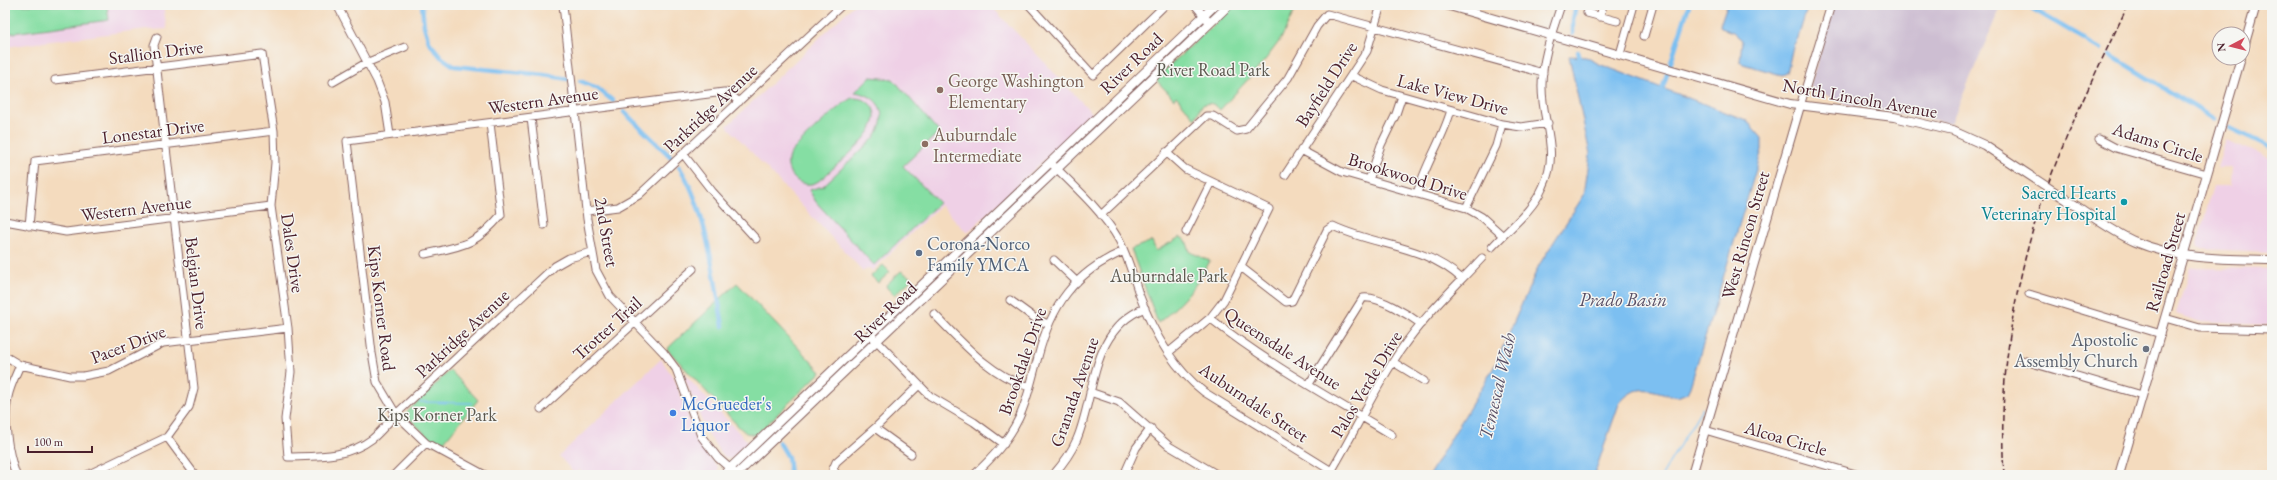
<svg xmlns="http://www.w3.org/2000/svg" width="2277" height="480" font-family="'EB Garamond',serif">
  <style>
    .built { fill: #efd0e6 }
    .industrial { fill: #cdbed2 }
    .green { fill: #85dea3; stroke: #687e67 }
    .water { fill: #7bbff1; stroke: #626f8e }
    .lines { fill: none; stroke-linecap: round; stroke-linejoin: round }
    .stream { stroke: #7bbff1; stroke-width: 1.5 }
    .canal { stroke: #7bbff1; stroke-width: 4.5 }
    .minor-casing { stroke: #86615e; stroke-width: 9 }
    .major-casing { stroke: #86615e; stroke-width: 10 }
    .minor { stroke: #fff; stroke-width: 7 }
    .major { stroke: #fff; stroke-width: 8 }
    .rail { stroke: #4a1f2b; stroke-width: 1.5; stroke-dasharray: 6 3; stroke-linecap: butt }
    .major-bridge-casing { stroke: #86615e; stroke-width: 10; stroke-linecap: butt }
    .major-bridge { stroke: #fff; stroke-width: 8 }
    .education-dot { fill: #8d6e63; stroke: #f6f6f2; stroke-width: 1.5 }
    .culture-dot { fill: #0f9aa8; stroke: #f6f6f2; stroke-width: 1.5 }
    .service-dot { fill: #5c6f8a; stroke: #f6f6f2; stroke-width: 1.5 }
    .worship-dot { fill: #6b7280; stroke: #f6f6f2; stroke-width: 1.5 }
    .shop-dot { fill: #3f7fe0; stroke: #f6f6f2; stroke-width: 1.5 }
    .labels { text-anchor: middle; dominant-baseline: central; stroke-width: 3; stroke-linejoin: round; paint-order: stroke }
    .street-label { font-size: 18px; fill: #4a1f2b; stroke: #f6f6f2 }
    .park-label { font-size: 18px; fill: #5c584f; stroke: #f6f6f2 }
    .education-label { font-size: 18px; fill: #785e54; stroke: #f6f6f2; text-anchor: start }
    .culture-label { font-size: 18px; fill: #0d838f; stroke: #f6f6f2; text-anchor: end }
    .service-label { font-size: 18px; fill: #4e5e75; stroke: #f6f6f2; text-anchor: start }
    .worship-label { font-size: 18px; fill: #5b616d; stroke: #f6f6f2; text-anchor: end }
    .shop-label { font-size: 18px; fill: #366cbe; stroke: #f6f6f2; text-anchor: start }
    .water-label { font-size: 19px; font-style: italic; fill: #594f66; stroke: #f6f6f2 }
  </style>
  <rect width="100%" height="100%" fill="#f6f6f2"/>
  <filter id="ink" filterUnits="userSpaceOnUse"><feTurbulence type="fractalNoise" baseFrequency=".025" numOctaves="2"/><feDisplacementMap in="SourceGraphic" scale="8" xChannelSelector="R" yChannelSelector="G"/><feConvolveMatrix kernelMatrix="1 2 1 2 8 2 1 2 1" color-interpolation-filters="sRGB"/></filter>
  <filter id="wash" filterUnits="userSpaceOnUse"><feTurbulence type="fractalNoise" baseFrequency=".012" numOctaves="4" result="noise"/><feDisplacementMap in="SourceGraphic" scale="16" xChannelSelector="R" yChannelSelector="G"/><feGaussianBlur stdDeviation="0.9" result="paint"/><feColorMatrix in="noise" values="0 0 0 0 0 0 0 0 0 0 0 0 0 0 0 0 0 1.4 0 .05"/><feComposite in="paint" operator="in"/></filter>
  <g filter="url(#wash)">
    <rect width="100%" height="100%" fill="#f4dbbe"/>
    <!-- built -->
    <path class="built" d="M5,5H163L167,29L151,30L146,29L5,47Z
      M854,5H990L1093,114L967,233L941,205L872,271L870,268L863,271L727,126Z
      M2226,140L2272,159V252L2202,249L2197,244L2213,186H2231L2232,168H2217Z
      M2190,268L2272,269V325L2201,322L2176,314Z
      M661,359L675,380L696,438L703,450L718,467V472L714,475H585L580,470L575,474L559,456Z
      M682,372L749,443L731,459L726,458L719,451L705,429Z"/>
    <!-- industrial -->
    <path class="industrial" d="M1834,5H1994L2000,8L1951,123L1845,104L1810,87Z"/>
    <!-- green -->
    <path class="green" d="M5,5H107L109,20L5,34Z
      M1235,5H1297L1281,39L1262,64L1220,110C1214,103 1210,102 1202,105L1195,119L1176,96L1174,99L1155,79Z
      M870,77L893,79L939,132L903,166L939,203L874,265L816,202L809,190L823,186L874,138C889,117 882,96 855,92Z
      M852,98C861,98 868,100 873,108C885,129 841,160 827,174C823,177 820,181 815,183C799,189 783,172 789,156C793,147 842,102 852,98Z
      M1180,237L1186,240L1190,252L1210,261C1197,286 1180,305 1158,323L1131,249L1152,241L1156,251Z
      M883,265L890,272L878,283L871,276Z
      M901,271L910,277V281L894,295L887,288L886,285Z
      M737,283L821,372L756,435L746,433L738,426L667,349Z
      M450,370L478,400L443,443L435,444L408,417L406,413Z"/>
    <!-- water -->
    <path class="water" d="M1727,5H1808L1798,38L1793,46L1787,73L1782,75L1778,74L1743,64L1740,61L1742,40L1733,32L1721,28L1720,25Z
      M1569,56L1586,57L1599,64L1746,120L1762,138V150L1690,387L1687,393L1677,397C1653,391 1636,381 1619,404L1594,475H1429L1494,367L1539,265L1584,195L1590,154Z"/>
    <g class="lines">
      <!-- stream -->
      <path class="stream" d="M420,402L472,403
        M1662,475L1702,408"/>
      <!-- canal -->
      <path class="canal" d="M422,5L424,26L429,42L441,57L454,66L544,75L568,79
        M2026,5L2086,40
        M1573,33V19L1576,5
        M2089,42L2101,49
        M1578,52L1581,62
        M2110,55L2214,119
        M580,81L597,88L613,101
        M1661,93L1689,5
        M624,112L671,157
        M2230,128L2272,148
        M679,167C706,205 714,279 723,326
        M779,442L788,457L790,475"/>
    </g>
  </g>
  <g filter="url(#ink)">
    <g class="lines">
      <!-- minor casing -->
      <g class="minor-casing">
        <path id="minor" d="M337,5L377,81L385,102L390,135
          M563,5L587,219L596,270L610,296L664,353L676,369L701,436L718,458L734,472
          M1029,5L1093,75L1165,5
          M1195,5L1210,23
          M1587,13L1617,21
          M1600,17L1603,5
          M1644,36L1653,5
          M1620,54L1634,5
          M1352,76L1382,90L1502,124L1521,127L1548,123
          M55,80L262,54L274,131L275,163L271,206L288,328L291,372L285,419L288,457C318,456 347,458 372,439C381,432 388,422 396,414L555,266L569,258L592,252
          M333,82L366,63L405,47
          M1800,106L1831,5
          M531,118L544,225
          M2099,139L2116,148L2207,174
          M1301,150L1342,172L1466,208L1482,217L1502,235
          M1166,152L1185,169L1269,209L1224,300L1210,318L1169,352
          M684,155L712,191L756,239
          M1051,163C1073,185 1104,213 1119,240C1128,257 1133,276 1139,294C1152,330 1173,368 1204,392L1338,475
          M1285,175L1367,51L1381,5
          M1369,180L1381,145L1396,114L1402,96
          M1417,194C1425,164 1443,139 1451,110
          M1466,208L1496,146L1502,124
          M587,211L618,207L639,195L842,5
          M1101,215L1206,116H1213L1237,131L1246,129L1288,78L1317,26L1327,14L1543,73
          M5,221L66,232L271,206
          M29,226L35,161L274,131
          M1186,232L1211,182
          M1492,247C1510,227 1532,212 1543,187C1561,149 1541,122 1542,85C1542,58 1553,30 1561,5
          M425,254C462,246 475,246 501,215L490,123
          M1054,260L1077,282
          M1241,267L1286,302L1292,301L1327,230L1333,226C1377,247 1424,244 1462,279
          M2029,294L2161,334
          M1010,300L1036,319L1048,324
          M934,314C961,341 991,377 1030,387
          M1210,318C1266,363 1331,398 1392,435
          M2165,318L2200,328L2272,330
          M871,335L930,396L974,422L1004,444
          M5,356L20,365L70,376H83L109,371L163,343L288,328
          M2022,360L2142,395
          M1393,362L1424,381
          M1309,384L1363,298C1379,296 1409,315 1421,324
          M1090,392L1119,402L1169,446L1218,475
          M541,409L693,269
          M875,428L911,454
          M1705,430L1859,475
          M167,437L195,475
          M16,475C8,452 3,422 8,397C10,386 16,375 20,365
          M87,475L167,437L189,407L194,388L154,45L157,37
          M394,475L426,443
          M485,475L426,443L396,414L377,382L372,353L347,141L724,92L729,93L739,102
          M837,475L833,469L836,462L875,428L919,385
          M974,475C992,458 1008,441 1019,418C1028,399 1032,378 1038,357C1051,306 1074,272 1124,251
          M1053,475C1063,464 1071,453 1077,439C1096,393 1090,330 1145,308
          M1124,475L1136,448L1151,428
          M1329,475C1354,434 1373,391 1400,351C1423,317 1454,288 1482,258"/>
      </g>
      <!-- major casing -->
      <g class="major-casing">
        <path id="major" d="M1446,5L1790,104L1894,117L1953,131L1984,145L2020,169
          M2243,50L2256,5
          M2067,200C2088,213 2114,233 2136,242C2179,260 2226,259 2272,260
          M723,475L1215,5
          M736,475L1229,5
          M1692,475L1800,106
          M2119,475L2241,58"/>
      </g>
      <!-- minor -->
      <use href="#minor" class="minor"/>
      <!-- major -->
      <use href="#major" class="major"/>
      <!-- rail -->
      <path class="rail" d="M2004,475C1998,383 2013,286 2043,198C2066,132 2098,68 2128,5"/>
      <!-- major-bridge casing -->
      <g class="major-bridge-casing">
        <path id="major-bridge" d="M2020,169L2067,200"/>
      </g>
      <!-- major-bridge -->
      <use href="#major-bridge" class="major-bridge"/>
    </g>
  </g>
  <!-- markers -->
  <g class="education-dot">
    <circle cx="940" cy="90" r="4"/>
    <circle cx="925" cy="144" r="4"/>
  </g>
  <circle class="culture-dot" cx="2124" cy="202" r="4"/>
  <circle class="service-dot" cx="919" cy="253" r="4"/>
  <circle class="worship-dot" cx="2146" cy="349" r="4"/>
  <circle class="shop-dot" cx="673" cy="413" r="4"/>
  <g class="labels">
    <!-- street labels -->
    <g class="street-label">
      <text transform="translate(156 52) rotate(-7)">Stallion Drive</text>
      <text transform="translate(1131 63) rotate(-44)">River Road</text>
      <text transform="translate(1326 84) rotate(-57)">Bayfield Drive</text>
      <text transform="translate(1453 94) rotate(15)">Lake View Drive</text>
      <text transform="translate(1860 98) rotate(10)">North Lincoln Avenue</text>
      <text transform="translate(543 100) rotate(-8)">Western Avenue</text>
      <text transform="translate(710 108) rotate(-43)">Parkridge Avenue</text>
      <text transform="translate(153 131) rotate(-7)">Lonestar Drive</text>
      <text transform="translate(2158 142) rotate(18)">Adams Circle</text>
      <text transform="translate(1408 176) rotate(17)">Brookwood Drive</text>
      <text transform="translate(136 208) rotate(-7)">Western Avenue</text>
      <text transform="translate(607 232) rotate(80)">2nd Street</text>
      <text transform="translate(1745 235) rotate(-74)">West Rincon Street</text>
      <text transform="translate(293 253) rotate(82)">Dales Drive</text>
      <text transform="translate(2165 262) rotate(-74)">Railroad Street</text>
      <text transform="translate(197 283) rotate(83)">Belgian Drive</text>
      <text transform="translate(382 308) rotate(83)">Kips Korner Road</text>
      <text transform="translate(885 312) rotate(-44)">River Road</text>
      <text transform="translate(607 328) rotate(-42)">Trotter Trail</text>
      <text transform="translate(462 333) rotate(-43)">Parkridge Avenue</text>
      <text transform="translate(128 344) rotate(-21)">Pacer Drive</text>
      <text transform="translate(1283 348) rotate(33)">Queensdale Avenue</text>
      <text transform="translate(1022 361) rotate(-71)">Brookdale Drive</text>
      <text transform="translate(1366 384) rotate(-59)">Palos Verde Drive</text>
      <text transform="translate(1074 392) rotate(-71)">Granada Avenue</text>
      <text transform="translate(1254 402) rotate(34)">Auburndale Street</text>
      <text transform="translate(1786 438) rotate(16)">Alcoa Circle</text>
    </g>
    <!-- park labels -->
    <g class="park-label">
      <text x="1213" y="69">River Road Park</text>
      <text x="1169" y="275">Auburndale Park</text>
      <text x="437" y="414">Kips Korner Park</text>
    </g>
    <!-- education labels -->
    <g class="education-label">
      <text x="948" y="80">George Washington<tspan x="948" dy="21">Elementary</tspan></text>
      <text x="933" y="134">Auburndale<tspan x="933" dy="21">Intermediate</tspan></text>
    </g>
    <!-- culture labels -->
    <g class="culture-label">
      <text x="2116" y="192">Sacred Hearts<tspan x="2116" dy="21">Veterinary Hospital</tspan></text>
    </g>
    <!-- service labels -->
    <g class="service-label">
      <text x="927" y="243">Corona-Norco<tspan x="927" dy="21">Family YMCA</tspan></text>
    </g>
    <!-- worship labels -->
    <g class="worship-label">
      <text x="2138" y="339">Apostolic<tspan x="2138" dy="21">Assembly Church</tspan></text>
    </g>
    <!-- shop labels -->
    <g class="shop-label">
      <text x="681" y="403">McGrueder's<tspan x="681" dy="21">Liquor</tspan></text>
    </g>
    <!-- water labels -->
    <g class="water-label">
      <text x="1623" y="299">Prado Basin</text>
      <text transform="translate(1497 386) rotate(-77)">Temescal Wash</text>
    </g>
  </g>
  <!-- margin -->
  <rect width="2277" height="480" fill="none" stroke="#f6f6f2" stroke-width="20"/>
  <!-- north arrow -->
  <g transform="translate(2231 46) rotate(263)"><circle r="19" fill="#f6f6f2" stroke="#b1a0a2"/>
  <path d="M0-3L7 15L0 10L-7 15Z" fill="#d1495b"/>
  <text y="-6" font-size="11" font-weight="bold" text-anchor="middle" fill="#4a1f2b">N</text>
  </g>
  <!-- scale -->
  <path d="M28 446v6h64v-6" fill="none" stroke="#4a1f2b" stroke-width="2"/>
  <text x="34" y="446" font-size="12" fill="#4a1f2b" stroke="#f6f6f2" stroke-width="3" paint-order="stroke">100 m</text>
</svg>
